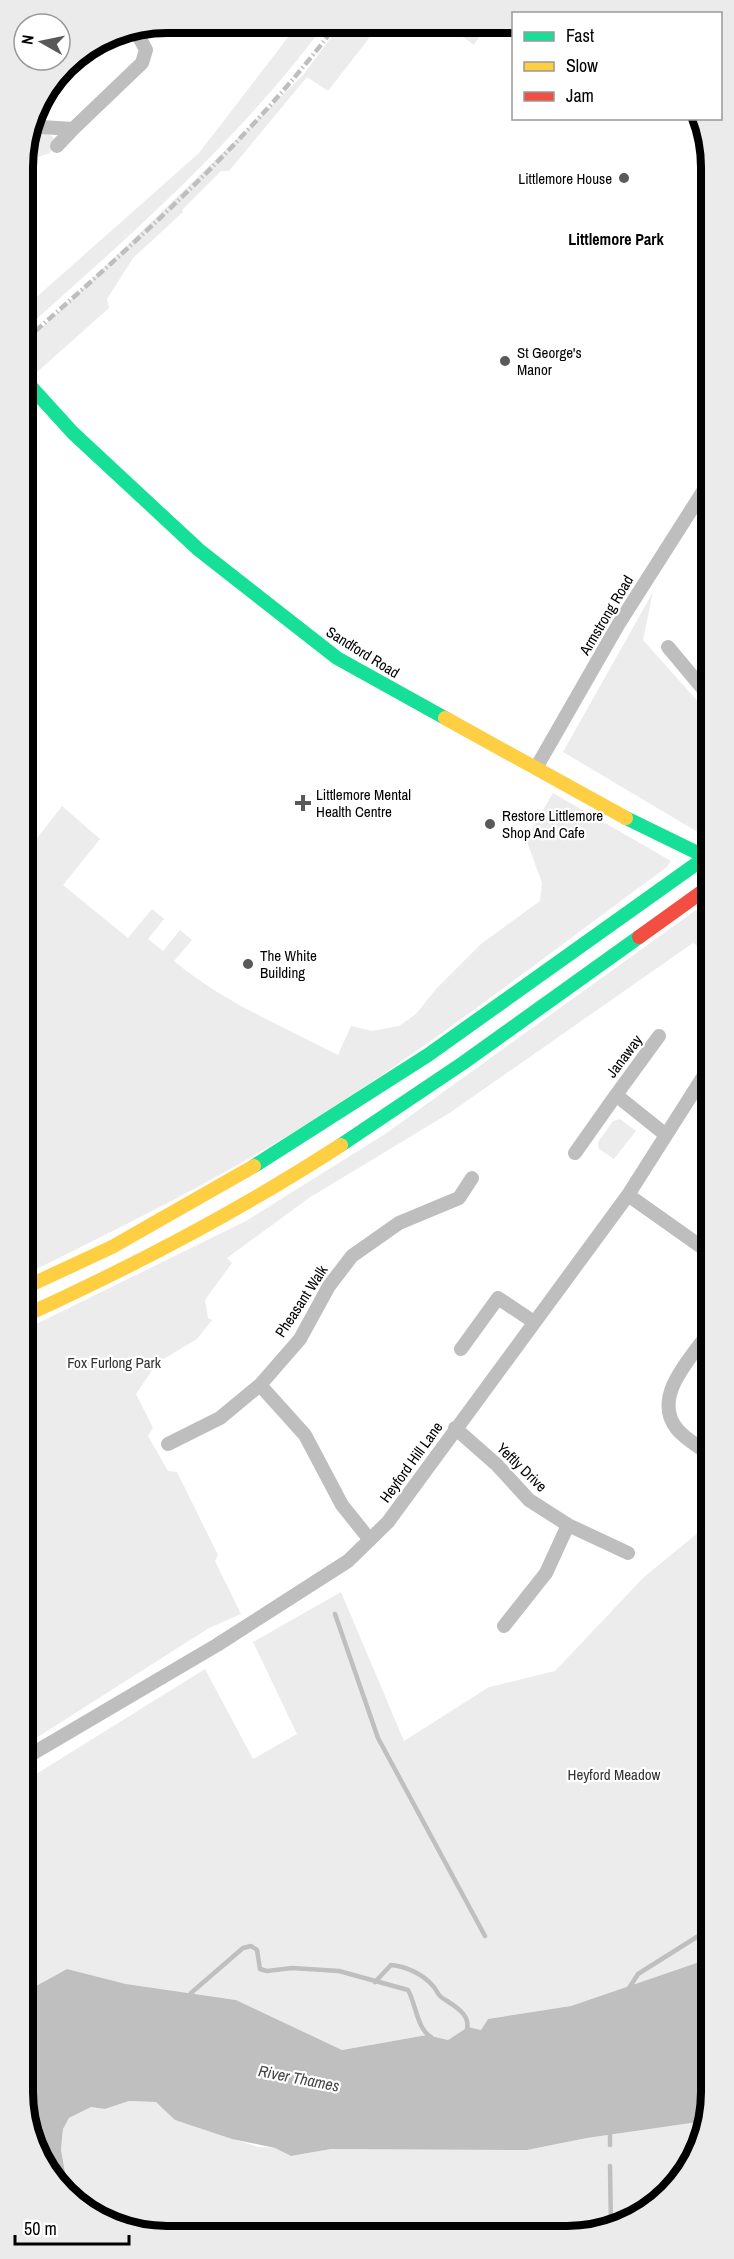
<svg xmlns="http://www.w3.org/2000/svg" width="734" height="2259" font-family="'Archivo Narrow',sans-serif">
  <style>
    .green { fill: #ececec }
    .water { fill: #bfbfbf }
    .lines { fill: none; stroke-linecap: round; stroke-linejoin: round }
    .stream { stroke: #bfbfbf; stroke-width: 4.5 }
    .street { stroke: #bebebe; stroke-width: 14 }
    .fast { stroke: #16e098; stroke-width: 14 }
    .slow { stroke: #ffcf43; stroke-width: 14 }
    .jam { stroke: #f24e42; stroke-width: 14 }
    .rail { stroke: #bebebe; stroke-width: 4.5; stroke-dasharray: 9 3 1.5 3; stroke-linecap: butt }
    .poi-dot { fill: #595959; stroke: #fff; stroke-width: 2 }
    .labels { text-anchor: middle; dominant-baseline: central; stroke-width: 4.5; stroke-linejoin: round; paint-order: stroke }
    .poi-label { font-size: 15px; fill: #000; stroke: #fff; text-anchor: start }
    .street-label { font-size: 15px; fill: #000; stroke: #fff }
    .park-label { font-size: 15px; fill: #333; stroke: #fff }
    .neighbourhood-label { font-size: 16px; font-weight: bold; fill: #000; stroke: #fff }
    .water-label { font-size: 16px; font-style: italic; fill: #444; stroke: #fff }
    .rim { fill: none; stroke: #000; stroke-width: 8 }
  </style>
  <rect width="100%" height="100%" fill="#fff"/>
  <!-- green -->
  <path class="green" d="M299,23L325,24C239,140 131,235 23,331V309L199,153Z
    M341,24H380L328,91L307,77L229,171H221L182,210L183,212L133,258L107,299L109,308L36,373L23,355V346L303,75Z
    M446,24L486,25L474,45Z
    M31,127L48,133L55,139L50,153L26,161L23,169V157Z
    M653,592L643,640L710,715V834L706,837L563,752Z
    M553,793L671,861L667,867C549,953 433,1045 308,1123C217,1180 121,1228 24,1275V855L62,806L100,839L63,885L128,938L152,909L164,919L148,939L163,951L180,930L192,940L174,961C223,1002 282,1026 338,1055L351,1026L372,1031L399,1026L416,1014L436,989L481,944L540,901L542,883L526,839Z
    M710,900V955L693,943L451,1112L309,1198L227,1258L232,1263L205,1300L208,1318L212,1320L197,1339L157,1363L136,1394L153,1428L148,1436L168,1471L177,1472L218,1555L215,1561L241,1614L209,1628L25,1745L24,1330L246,1221L385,1134Z
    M620,1119L636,1131L614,1159L599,1149L598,1142L613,1121Z
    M710,1523L711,1958L571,2006L488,2019L481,2030L468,2027L448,2040L427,2035L342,2050L236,2000L126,1984L67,1969L25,1992V1781L205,1669L253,1759L297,1734L253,1642L341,1592L404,1741L489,1687L555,1671L644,1577Z
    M129,2101L156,2102L176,2120L258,2147L275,2148L291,2156L331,2149L527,2150L587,2138L698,2122L708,2115L700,2148L676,2188L639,2217L595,2234H138L83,2204L65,2172L61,2150L63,2129L69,2118L91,2107L105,2109Z"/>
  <!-- water -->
  <path class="water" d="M711,1958V2101L708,2115L698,2122L587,2138L527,2150L331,2149L291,2156L275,2148L232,2139L175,2120L156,2102L129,2101L105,2109L91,2107L69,2118L63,2129L61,2150L65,2172L83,2204L64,2194L25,2120V1992L67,1969L126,1984L236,2000L342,2050L427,2035L448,2040L468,2027L481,2030L488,2019L571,2006Z"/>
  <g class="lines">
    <!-- stream -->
    <path class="stream" d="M702,1578L711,1572
      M335,1614L378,1738L485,1936
      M375,1982L391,1965C405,1966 423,1974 433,1986C437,1990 437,1994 441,1997C454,2006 473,2014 466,2033
      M191,1993L243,1948L251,1946L257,1950L260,1969L267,1971L292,1968L339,1971L408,1990C416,2004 417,2029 431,2037
      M626,1993L638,1974L711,1928
      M610,2145V2130
      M610,2166L611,2228"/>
    <!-- street -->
    <path class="street" d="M207,23H208
      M33,120L41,127L73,129L142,63L146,50L135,29
      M57,146L73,129
      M668,647L709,696
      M536,768L618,625L709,482
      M616,1095L659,1036
      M575,1153L616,1095L666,1135
      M628,1195L710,1253
      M710,1331C691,1358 651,1397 677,1429C685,1439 700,1447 710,1455
      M461,1349L498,1298L534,1322
      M455,1428L497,1465L529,1500L568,1525L546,1573L504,1626
      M168,1444L220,1418L260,1385
      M568,1525L628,1553
      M370,1540L342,1505L305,1435L260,1385L300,1339L329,1286L352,1256L399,1223L459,1198L472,1178
      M25,1758L217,1645L348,1561L388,1522L628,1195L710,1066"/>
    <!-- fast -->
    <path class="fast" d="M23,378L73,433L199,550L337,658L445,718
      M626,818L710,859
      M341,1145L463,1063L639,937
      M254,1166L428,1055L710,854"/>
    <!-- slow -->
    <path class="slow" d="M445,718L626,818
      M24,1288L112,1247L254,1166
      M24,1316C134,1266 239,1211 341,1145"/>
    <!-- jam -->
    <path class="jam" d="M639,937L710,886"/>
    <!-- rail -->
    <path class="rail" d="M23,342C135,243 247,144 337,24"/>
  </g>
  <!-- markers -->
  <g class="poi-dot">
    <circle cx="624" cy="178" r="6"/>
    <circle cx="505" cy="361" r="6"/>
    <path d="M300 794h6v6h6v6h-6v6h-6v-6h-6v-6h6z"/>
    <circle cx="490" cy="824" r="6"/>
    <circle cx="248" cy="964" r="6"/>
  </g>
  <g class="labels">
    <!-- poi labels -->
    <g class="poi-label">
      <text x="612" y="178" text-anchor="end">Littlemore House</text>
      <text x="517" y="352">St George's<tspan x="517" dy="17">Manor</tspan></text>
      <text x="316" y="794">Littlemore Mental<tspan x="316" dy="17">Health Centre</tspan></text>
      <text x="502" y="815">Restore Littlemore<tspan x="502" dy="17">Shop And Cafe</tspan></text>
      <text x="260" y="955">The White<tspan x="260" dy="17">Building</tspan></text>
    </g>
    <!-- street labels -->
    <g class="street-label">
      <text transform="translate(606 615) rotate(-59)">Armstrong Road</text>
      <text transform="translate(363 652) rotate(32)">Sandford Road</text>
      <text transform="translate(624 1056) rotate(-53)">Janaway</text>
      <text transform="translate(301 1301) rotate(-57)">Pheasant Walk</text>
      <text transform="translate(411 1462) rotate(-54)">Heyford Hill Lane</text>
      <text transform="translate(522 1467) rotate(44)">Yeftly Drive</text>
    </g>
    <!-- park labels -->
    <g class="park-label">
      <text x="114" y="1362">Fox Furlong Park</text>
      <text x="614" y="1774">Heyford Meadow</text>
    </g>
    <!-- neighbourhood labels -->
    <g class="neighbourhood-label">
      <text x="616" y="239">Littlemore Park</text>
    </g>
    <!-- water labels -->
    <g class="water-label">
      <text transform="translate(299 2078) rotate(11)">River Thames</text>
    </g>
  </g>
  <!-- crop -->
  <path d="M0 0H734V2259H0ZM167 33H567A134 134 0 0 1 701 167V2092A134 134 0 0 1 567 2226H167A134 134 0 0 1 33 2092V167A134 134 0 0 1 167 33Z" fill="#ebebeb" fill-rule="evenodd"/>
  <path class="rim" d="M167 33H567A134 134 0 0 1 701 167V2092A134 134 0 0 1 567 2226H167A134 134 0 0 1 33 2092V167A134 134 0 0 1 167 33Z"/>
  <!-- legend -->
  <rect x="512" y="12" width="210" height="108" fill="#ffffff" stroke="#999999" stroke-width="1.5"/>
  <rect x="524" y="32" width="30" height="9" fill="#16e098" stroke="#999999" stroke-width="1.5"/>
  <text x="566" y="42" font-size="18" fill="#000000">Fast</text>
  <rect x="524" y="62" width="30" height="9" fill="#ffcf43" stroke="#999999" stroke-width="1.5"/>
  <text x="566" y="72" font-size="18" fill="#000000">Slow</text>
  <rect x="524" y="92" width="30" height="9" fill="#f24e42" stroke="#999999" stroke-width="1.5"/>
  <text x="566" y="102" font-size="18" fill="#000000">Jam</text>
  <!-- north arrow -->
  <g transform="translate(42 42) rotate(279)"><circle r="28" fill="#ffffff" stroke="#999999" stroke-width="1.5"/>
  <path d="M0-4.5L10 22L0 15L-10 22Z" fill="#595959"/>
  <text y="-9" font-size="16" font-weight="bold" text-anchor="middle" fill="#000000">N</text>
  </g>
  <!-- scale -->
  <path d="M15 2235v9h114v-9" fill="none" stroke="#000000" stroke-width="3"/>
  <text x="24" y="2235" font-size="18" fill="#000000" stroke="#ffffff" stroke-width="4.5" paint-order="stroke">50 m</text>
</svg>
